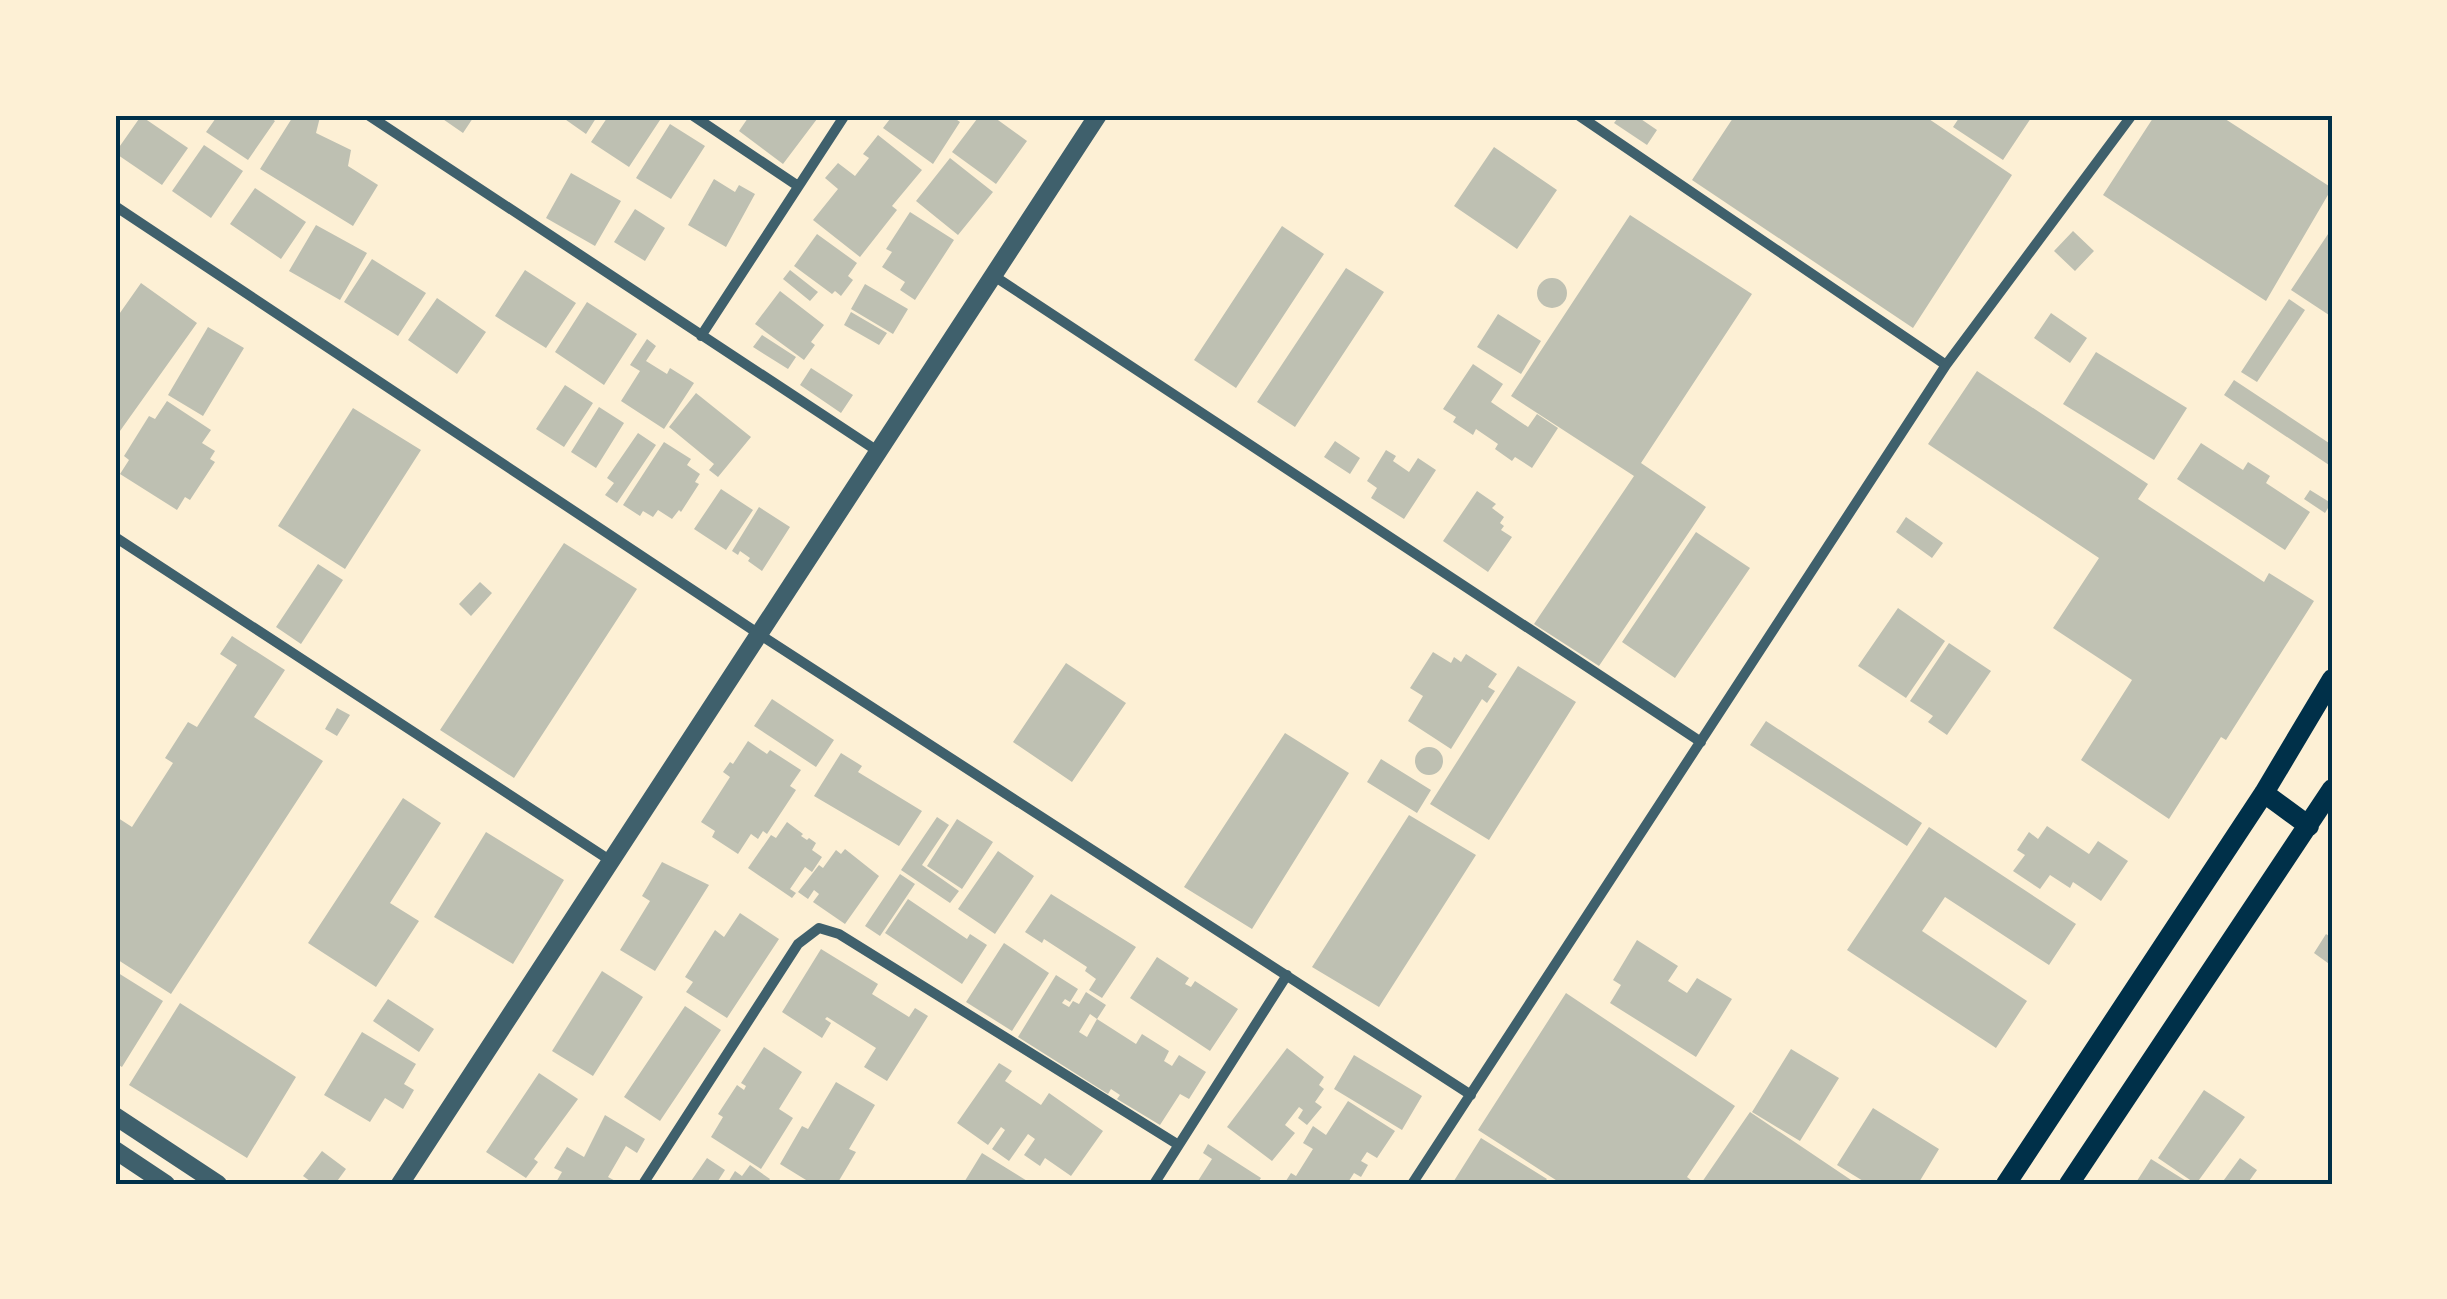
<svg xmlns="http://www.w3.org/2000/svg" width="2447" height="1299" font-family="'Playfair Display',serif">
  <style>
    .building { fill: #bec0b2 }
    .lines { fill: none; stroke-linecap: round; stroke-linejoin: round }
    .minor { stroke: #3f606c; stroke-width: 10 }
    .tertiary { stroke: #3f606c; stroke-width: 18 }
    .secondary { stroke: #003049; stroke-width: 20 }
    .neatline { fill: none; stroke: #003049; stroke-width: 4 }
  </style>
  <rect width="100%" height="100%" fill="#fdf0d5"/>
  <!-- building -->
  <path class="building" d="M218,115H267L275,121L248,160L206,132Z
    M294,115L320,117L316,133L351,150L348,166L378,185L353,226L260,169Z
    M437,115H475L463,133Z
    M559,115H598L586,134Z
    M609,115H653L660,120L629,167L591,142Z
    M750,115H820L783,164L739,131Z
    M893,115H950L960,122L933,164L883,128Z
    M980,115H991L1027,141L996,184L952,152Z
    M1620,115H1635L1657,130L1647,145L1614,123Z
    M1735,115H1923L2012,175L1913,328L1692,180Z
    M1961,115H2033L2003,160L1953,127Z
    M2155,115H2219L2332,188L2266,301L2103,195Z
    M141,116L188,148L162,185L115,153Z
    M670,124L705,146L671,199L636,178Z
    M878,135L922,170L892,206L897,210L860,257L813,220L838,189L825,178L838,163L855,176L869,158L863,154Z
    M204,145L243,171L211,218L172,191Z
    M1494,147L1557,190L1517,249L1454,206Z
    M950,158L993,192L958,235L916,201Z
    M571,173L621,201L595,246L546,218Z
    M714,179L735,192L739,185L755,194L726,247L688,225Z
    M255,188L306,222L281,259L230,224Z
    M635,209L665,228L645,261L614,242Z
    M910,212L954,240L915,300L900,290L905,282L882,267L892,252L886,249Z
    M1630,215L1752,294L1641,463L1706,507L1599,666L1534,624L1634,476L1511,396Z
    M316,225L367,253L340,300L289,271Z
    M1282,226L1324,254L1236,388L1194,360Z
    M2332,228V317L2291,290Z
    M2073,231L2094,251L2075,271L2054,251Z
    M817,234L857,263L848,276L853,280L841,296L835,291L832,294L794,266Z
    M372,259L426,293L398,336L344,302Z
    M1346,268L1384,292L1295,427L1257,402Z
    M525,270L576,303L546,348L495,316Z
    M790,270L818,292L810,301L783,279Z
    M1537 293a15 15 0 1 1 30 0a15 15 0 1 1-30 0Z
    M141,283L197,323L115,438V320Z
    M865,284L908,309L893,334L851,309Z
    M780,291L824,325L811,342L815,345L804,360L755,324Z
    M437,298L486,332L457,374L408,340Z
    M2289,299L2305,310L2257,382L2241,372Z
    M587,302L637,334L604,385L555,352Z
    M851,312L887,333L879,345L844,325Z
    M2051,313L2087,338L2070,363L2034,338Z
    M1498,314L1541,341L1521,374L1477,347Z
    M208,327L244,348L203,416L168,395Z
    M762,335L796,357L788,369L753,347Z
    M647,339L656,346L646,361L667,374L670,368L694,383L664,429L621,401L640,371L630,365Z
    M2096,352L2187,408L2154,460L2063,404Z
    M1473,364L1503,384L1491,402L1528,427L1537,414L1558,428L1532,468L1515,457L1512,461L1495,449L1498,444L1476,429L1473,435L1453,422L1456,417L1443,409Z
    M811,368L853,395L841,413L800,385Z
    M1977,371L2148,484L2138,499L2264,582L2269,573L2314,601L2226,740L2221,737L2169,819L2081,760L2132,680L2053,628L2099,558L1928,444Z
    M2234,380L2332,445V467L2224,395Z
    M565,385L593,403L564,447L536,429Z
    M696,393L751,437L718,477L709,470L714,464L669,427Z
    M167,401L211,430L202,443L215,451L210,459L215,462L190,500L185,497L177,510L120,474L129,460L124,456L149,416L155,419Z
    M599,407L624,423L596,468L571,452Z
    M353,408L421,450L345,569L278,526Z
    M638,433L656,445L617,503L605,495L614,483L607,478Z
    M1335,441L1360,458L1350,474L1324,457Z
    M664,442L691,459L687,465L700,474L695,482L699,484L681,512L679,510L672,519L658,510L653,517L643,511L640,516L623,505Z
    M2201,443L2243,470L2248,462L2270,476L2266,483L2310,512L2285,550L2177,479Z
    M1386,450L1396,456L1393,461L1409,472L1418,458L1436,470L1404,519L1371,498L1377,488L1367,481Z
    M721,489L753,510L726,550L694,529Z
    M2310,490L2331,503L2325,513L2304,499Z
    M1477,491L1496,504L1492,508L1504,517L1500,523L1504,526L1501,530L1512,537L1488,572L1443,541Z
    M759,507L790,527L762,571L748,561L750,558L740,551L738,555L732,551Z
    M1906,517L1943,543L1932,558L1896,532Z
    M1696,532L1750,568L1675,678L1622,642Z
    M564,543L637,589L514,778L440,730Z
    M318,564L343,580L301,644L276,627Z
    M480,582L492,593L471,616L459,604Z
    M1898,608L1945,641L1906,698L1858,666Z
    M232,636L285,670L254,717L323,761L171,994L115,958V816L132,827L173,763L165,758L188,722L197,727L237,665L220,654Z
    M1949,643L1991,671L1947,735L1928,722L1933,716L1910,701Z
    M1433,652L1451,663L1454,657L1461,662L1466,654L1497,674L1488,687L1495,691L1487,703L1482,699L1451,749L1408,721L1423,696L1410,688Z
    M1066,663L1126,703L1072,782L1013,742Z
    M1518,666L1576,702L1489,840L1430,804Z
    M772,699L834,740L816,767L754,726Z
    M337,708L350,715L337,736L325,729Z
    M1766,721L1922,823L1907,846L1750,745Z
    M1285,733L1349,773L1252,929L1184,887Z
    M748,741L767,754L770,750L801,770L790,786L796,790L767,834L763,831L758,839L751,834L738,854L712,837L715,831L701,822L730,777L723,772L730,762L733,764Z
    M1415 761a14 14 0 1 1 28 0a14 14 0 1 1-28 0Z
    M841,753L862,766L858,772L922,811L899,846L814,796Z
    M1381,759L1431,790L1417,813L1367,782Z
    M403,798L441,823L390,903L419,921L376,987L308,943Z
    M1409,815L1476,855L1379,1007L1312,967Z
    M937,817L949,825L922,865L959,891L950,903L901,870Z
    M957,819L993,842L962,889L927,866Z
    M787,822L803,834L801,836L807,840L809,838L816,843L812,850L822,857L812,872L805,867L790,889L796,893L792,898L748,868L771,835L776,838Z
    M2047,826L2089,854L2098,841L2128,861L2101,901L2073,882L2070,888L2050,875L2040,889L2013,871L2025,855L2017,850L2029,832L2038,839Z
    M1929,827L2076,924L2049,965L1945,897L1922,931L2027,1001L1996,1048L1847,950Z
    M486,832L564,880L513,964L434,917Z
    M845,849L879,876L845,924L813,902L819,894L814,890L808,899L798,892L819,865L823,868L836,850L841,854Z
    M998,851L1034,876L995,934L958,909Z
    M662,862L709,885L655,971L620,950L650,901L642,896Z
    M900,874L915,884L880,936L865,926Z
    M1051,894L1136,947L1102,998L1089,990L1096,979L1085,971L1087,967L1044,939L1042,943L1025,932Z
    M908,899L967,939L970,934L987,945L962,984L885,933Z
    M740,913L779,939L727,1018L686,992L693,982L685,977L715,930L724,937Z
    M2326,934L2332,938V966L2314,953Z
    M1637,940L1678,966L1668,981L1687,993L1697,978L1732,999L1696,1057L1610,1003L1621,985L1613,980Z
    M1004,943L1049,973L1012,1031L966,1002Z
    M821,949L878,984L872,994L909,1017L915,1008L928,1016L887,1081L864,1067L876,1048L827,1017L825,1019L831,1023L822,1038L782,1012Z
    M1157,957L1189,978L1185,984L1191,987L1195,981L1238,1009L1210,1051L1130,998Z
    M115,971L163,1001L122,1067L115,1063Z
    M602,971L643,997L593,1076L552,1051Z
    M1056,975L1078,989L1070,1002L1065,999L1062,1003L1069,1007L1073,1001L1079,1004L1086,992L1106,1005L1097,1019L1090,1014L1079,1032L1087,1037L1097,1019L1136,1044L1142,1034L1169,1051L1164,1061L1172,1066L1179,1055L1206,1072L1189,1099L1180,1094L1160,1125L1117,1099L1120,1095L1111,1089L1108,1094L1018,1037Z
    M1566,993L1735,1106L1687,1177L1691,1180L1688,1184H1562L1478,1130Z
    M388,999L434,1029L419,1052L373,1021Z
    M180,1003L296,1077L247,1158L129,1085Z
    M685,1006L721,1030L660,1121L624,1097Z
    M362,1032L416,1064L404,1084L414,1090L403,1109L385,1098L370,1122L324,1095Z
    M764,1047L802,1072L779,1109L793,1118L761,1169L711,1137L723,1117L718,1114L737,1085L744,1090L746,1086L741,1083Z
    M1287,1048L1324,1077L1319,1085L1324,1089L1315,1102L1322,1107L1307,1125L1298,1118L1303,1110L1299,1107L1285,1125L1295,1133L1272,1161L1227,1127Z
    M1791,1049L1839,1078L1800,1141L1752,1112Z
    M1354,1055L1422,1096L1402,1130L1334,1089Z
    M999,1063L1012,1071L1005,1081L1041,1105L1049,1093L1103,1131L1071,1176L1045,1158L1040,1166L1024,1155L1035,1139L1028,1134L1009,1161L992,1149L1005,1130L1001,1127L988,1145L957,1123Z
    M539,1073L578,1099L534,1159L538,1162L526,1178L486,1152Z
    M836,1082L875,1105L849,1149L856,1152L837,1184H804L806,1180L780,1164L802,1126L808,1129Z
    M2204,1090L2245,1117L2196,1184L2158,1158Z
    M1348,1101L1395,1131L1377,1158L1367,1152L1361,1161L1368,1165L1361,1177L1354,1173L1347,1184H1284L1291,1173L1296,1176L1313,1149L1303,1143L1313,1126L1326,1135Z
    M1873,1108L1939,1149L1918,1184H1868L1837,1165Z
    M1750,1112L1857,1184H1705L1702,1182Z
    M605,1115L645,1139L637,1153L626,1146L608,1177L621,1184H555L562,1172L554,1168L567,1147L584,1157Z
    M1481,1138L1547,1179L1543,1184H1452Z
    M1208,1144L1261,1178L1257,1184H1196L1212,1159L1203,1153Z
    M322,1151L346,1169L335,1184H314L303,1176Z
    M982,1153L1032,1184H963Z
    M707,1158L725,1170L716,1184H689Z
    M2240,1158L2257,1170L2247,1184H2221Z
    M2151,1159L2191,1184H2135Z
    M750,1165L770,1179L767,1184H727L735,1171L742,1176Z"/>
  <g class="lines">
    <!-- minor -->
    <path class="minor" d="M368,115L879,452
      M692,115L798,186
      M1578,115L1946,365
      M115,206L759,634L1471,1095
      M994,276L1701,742
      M701,336L845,115
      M115,537L611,861
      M643,1184L798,944L819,928L839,934L1177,1144
      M1154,1184L1287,975
      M1412,1184L1946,365L2132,115"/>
    <!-- tertiary -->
    <path class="tertiary" d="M115,1116L218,1184
      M115,1150L166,1184
      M400,1184L1098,115"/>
    <!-- secondary -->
    <path class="secondary" d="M2264,793L2309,826
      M2006,1184L2264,793L2332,679
      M2069,1184L2332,789"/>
  </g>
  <!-- border -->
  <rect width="2447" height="1299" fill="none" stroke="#fdf0d5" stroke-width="235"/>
  <rect x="118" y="118" width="2212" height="1064" class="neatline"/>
</svg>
